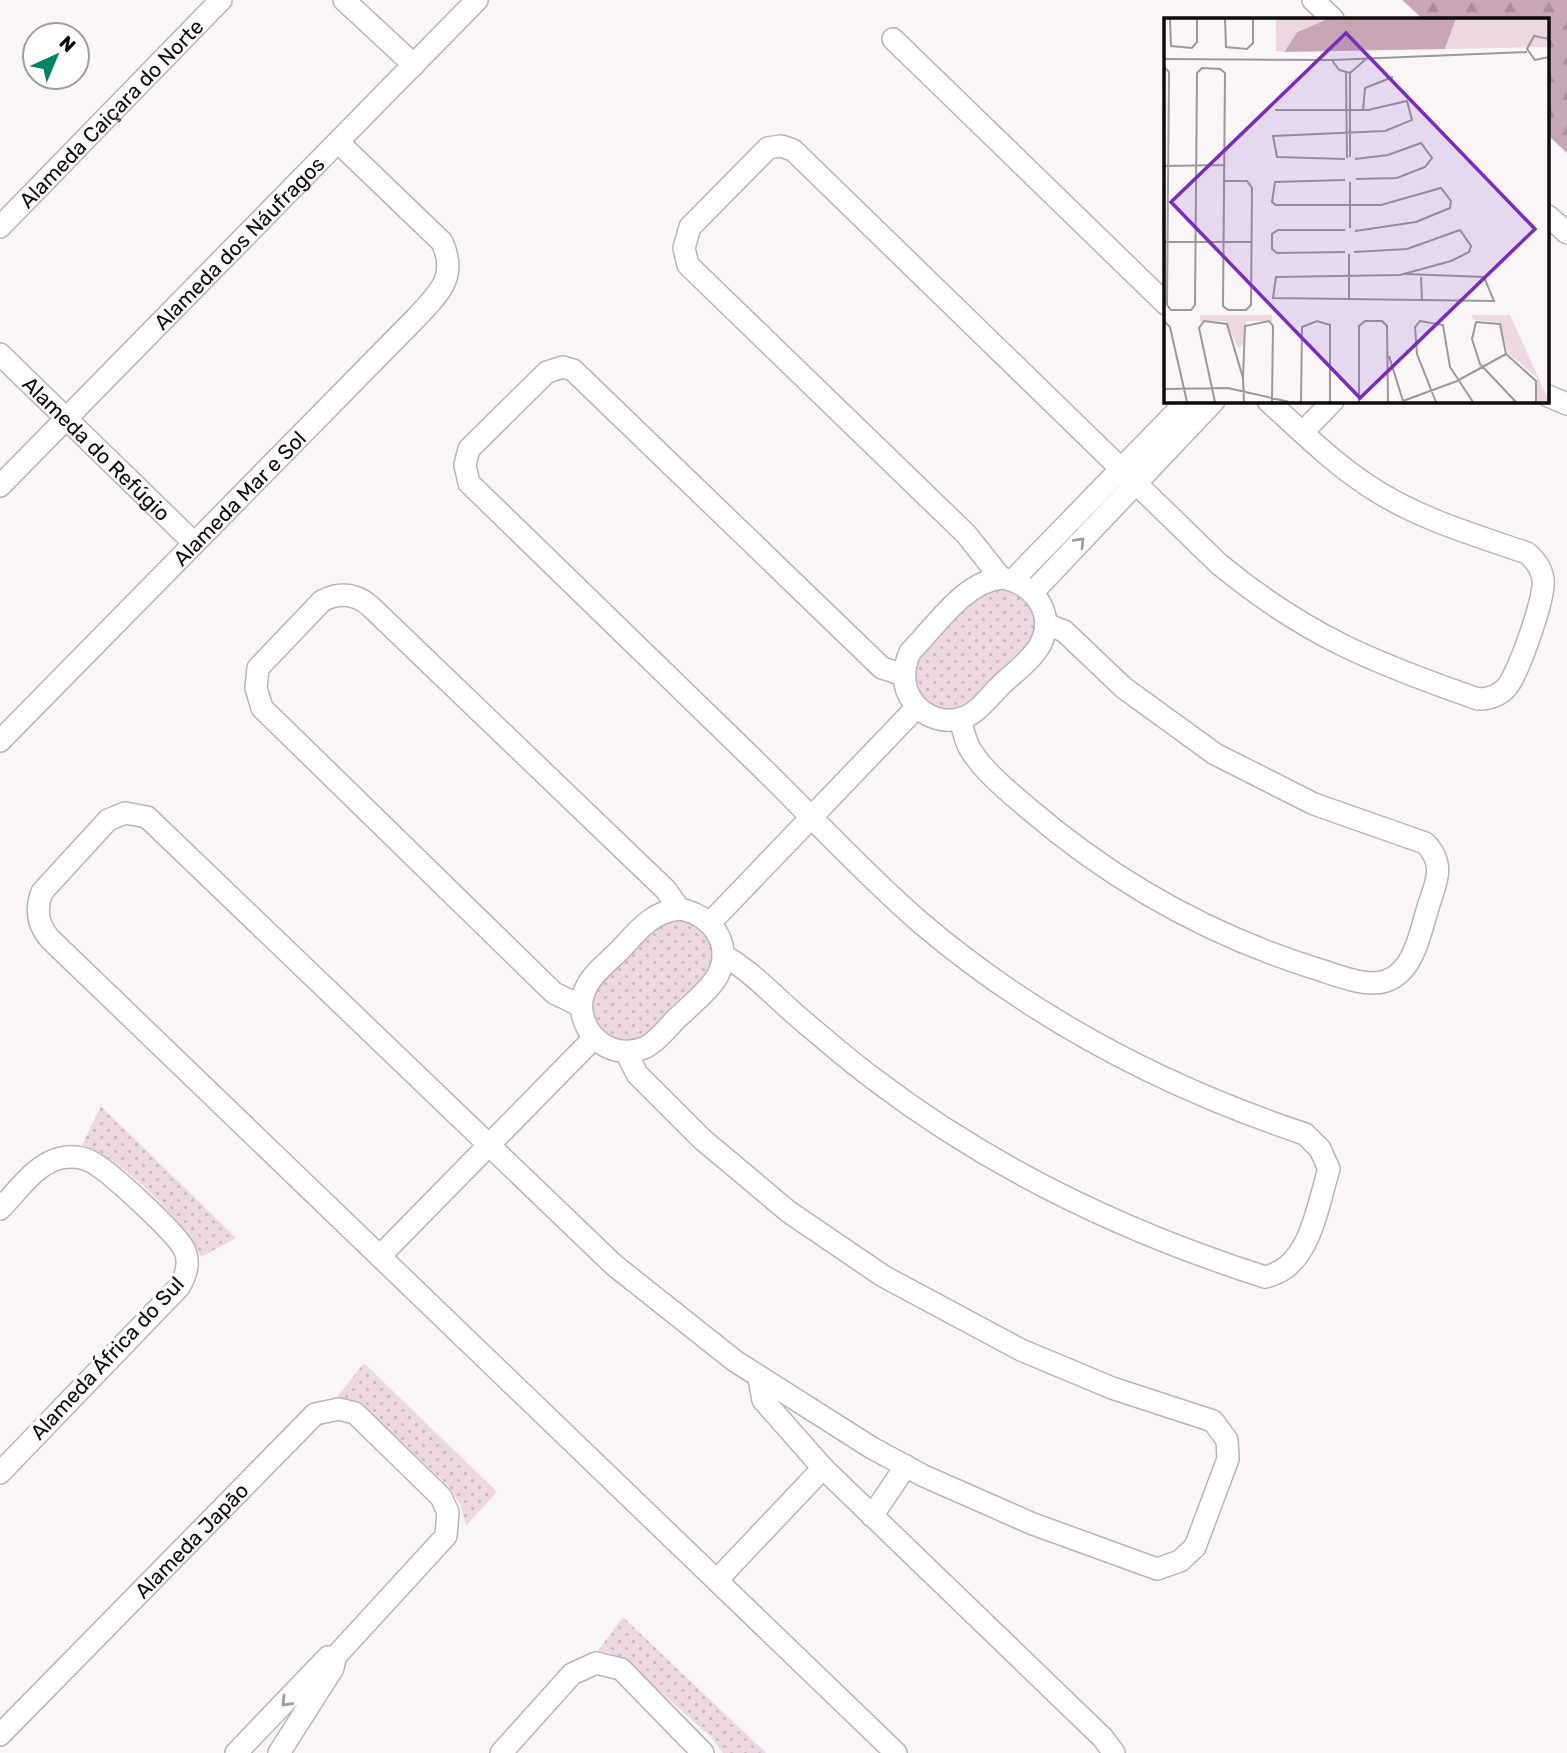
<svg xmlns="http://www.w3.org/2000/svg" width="1567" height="1753" font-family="Rubik,sans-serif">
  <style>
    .forest { fill: url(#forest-firs) }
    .park { fill: url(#park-dots) }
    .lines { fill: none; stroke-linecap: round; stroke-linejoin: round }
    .minor-casing { stroke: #b9b5b7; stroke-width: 24 }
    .minor { stroke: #fff; stroke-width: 21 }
    .oneway { stroke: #9e9d9e }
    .labels { text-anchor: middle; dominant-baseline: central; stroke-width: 7; stroke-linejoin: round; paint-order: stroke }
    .street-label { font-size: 21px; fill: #0d0b0c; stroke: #fff }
    .inset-road { fill: none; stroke: #9b989a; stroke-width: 2 }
    .view { fill: #7b2cbf; fill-opacity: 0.15; stroke: #7b2cbf; stroke-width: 3.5 }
    .inset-edge { fill: none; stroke: #0d0b0c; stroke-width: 3.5 }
  </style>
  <defs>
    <pattern id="forest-firs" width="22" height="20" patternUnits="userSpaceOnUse" patternTransform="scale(1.75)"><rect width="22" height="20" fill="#c7a7b5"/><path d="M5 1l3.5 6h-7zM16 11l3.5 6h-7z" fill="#aa8e9a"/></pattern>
    <pattern id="park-dots" width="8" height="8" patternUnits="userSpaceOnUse" patternTransform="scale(1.75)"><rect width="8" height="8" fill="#edd8e1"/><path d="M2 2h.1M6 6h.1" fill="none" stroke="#cab8c0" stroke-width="1.8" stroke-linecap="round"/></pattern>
  </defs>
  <rect width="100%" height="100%" fill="#faf6f8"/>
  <!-- forest -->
  <path class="forest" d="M1402,0H1567V153L1548,135V19H1423Z"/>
  <!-- park -->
  <path class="park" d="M1001,587L1019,592L1036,614V633L1026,649L966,707L948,712L930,707L917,693L913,675L918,657L976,597Z
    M679,918L697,923L713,945V964L703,980L644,1038L626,1043L608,1038L595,1024L590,1006L595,988L653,928Z
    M101,1106L236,1238L201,1257C189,1224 116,1154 82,1145Z
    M364,1363L497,1492L466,1526L460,1504L447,1485L369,1411L353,1401L337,1397Z
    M623,1617L766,1753H723L711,1737L625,1660L610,1653L598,1651Z"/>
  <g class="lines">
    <!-- minor casing -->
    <g class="minor-casing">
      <g id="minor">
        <path d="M344,0L414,65"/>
        <path d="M1313,0L1333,19"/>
        <path d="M893,39L1166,304"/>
        <path d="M1548,216L1567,233"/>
        <path id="s1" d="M0,227L221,0"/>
        <path id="s2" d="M0,354L194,543"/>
        <path d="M1548,396L1567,404"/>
        <path d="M1303,432L1333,401"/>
        <path id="s3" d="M0,486L477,0"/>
        <path d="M1001,578L966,534L688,265L684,248L690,227L768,148L781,146L793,150L1219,564C1305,635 1374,663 1478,699C1489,699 1499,696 1507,687C1518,674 1546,596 1543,580C1542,568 1535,560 1527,553C1472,534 1416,518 1367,485C1331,461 1300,430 1268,401"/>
        <path d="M1001,578C1033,583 1057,613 1040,645C1031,661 1012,674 999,687C988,698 977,714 962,718C944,724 925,717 914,703C901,687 903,669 910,652C935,627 964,582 1001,578Z"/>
        <path d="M1013,580L1187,401"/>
        <path d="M1033,592L1214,401"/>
        <path d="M960,719C963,729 965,741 970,749C984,772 1009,792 1029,809C1113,881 1209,935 1314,968C1334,974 1365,988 1386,981C1416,971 1421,927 1430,901C1438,879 1444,862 1425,843L1314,804L1215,754L1124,688L1064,631L1046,624"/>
        <path id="s4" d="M0,741L416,318C439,293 458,277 442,242L338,142"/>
        <path d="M679,909C710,914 734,943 718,975C709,991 691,1005 677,1018C668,1027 658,1041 646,1047C635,1052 621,1053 610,1048C586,1038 574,1009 587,986C593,973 609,961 619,951C637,932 651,912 679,909Z"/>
        <path d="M710,923L917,707"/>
        <path d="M723,955C751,971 772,994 796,1015C822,1037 847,1059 874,1079C992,1169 1124,1232 1265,1277C1310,1268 1317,1207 1329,1169L1320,1149L1305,1134C1164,1087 1034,1019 921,923C861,871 808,812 751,757C657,666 563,575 469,483L465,465L469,449L547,372L563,367L573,370L882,668L904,675"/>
        <path d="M581,1006L554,993L262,708L256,688L258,668L322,601C339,592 355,593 370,606L666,890L679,909"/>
        <path d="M626,1052L637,1074L702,1139L789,1212L883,1276L1021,1350L1112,1388L1213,1421L1227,1440L1228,1459L1195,1547L1180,1561L1157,1569L1033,1524L924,1476L872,1448L735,1361L614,1265L147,817L125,813L108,820L42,892C35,910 38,925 50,939L896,1753"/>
        <path d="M0,1209C17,1192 36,1163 61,1158C71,1156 83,1157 92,1162C110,1172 178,1234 185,1251C190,1264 186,1276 179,1287L0,1473"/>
        <path d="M380,1256L594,1038"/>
        <path d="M759,1378L763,1400L823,1468L1103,1738L1114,1753"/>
        <path d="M872,1516L906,1466"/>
        <path d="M717,1580L823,1468"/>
        <path id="s5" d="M0,1735L315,1414L339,1409L355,1413L441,1497L448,1512L446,1536L335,1657H328L236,1753"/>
        <path d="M279,1753L333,1668L335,1659"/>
        <path d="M501,1753L572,1674L596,1663L621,1669L703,1753"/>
      </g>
    </g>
    <!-- minor -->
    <use href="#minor" class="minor"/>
  </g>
  <!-- one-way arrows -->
  <defs><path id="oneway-chevron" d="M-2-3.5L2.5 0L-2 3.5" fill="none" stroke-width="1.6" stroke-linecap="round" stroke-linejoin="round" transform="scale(1.75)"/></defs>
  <g class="oneway">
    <use href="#oneway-chevron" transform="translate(1080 542) rotate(-46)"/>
    <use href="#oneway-chevron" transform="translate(286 1702) rotate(134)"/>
  </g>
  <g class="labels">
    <!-- street labels -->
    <g class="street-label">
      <text stroke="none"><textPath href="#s1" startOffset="159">Alameda Caiçara do Norte</textPath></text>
      <text stroke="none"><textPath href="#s3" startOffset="341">Alameda dos Náufragos</textPath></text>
      <text stroke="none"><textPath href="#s2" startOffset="135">Alameda do Refúgio</textPath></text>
      <text stroke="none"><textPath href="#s4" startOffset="341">Alameda Mar e Sol</textPath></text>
      <text transform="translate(107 1358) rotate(-47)">Alameda África do Sul</text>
      <text stroke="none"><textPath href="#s5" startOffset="273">Alameda Japão</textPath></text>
    </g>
  </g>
  <!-- overview -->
  <g transform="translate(1164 18)">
    <rect width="385" height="385" fill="#faf6f8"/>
    <path d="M163,1H292L281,31L120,34L133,14Z" fill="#c7a7b5"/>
    <path d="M112,1H163L133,14L120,34L112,33ZM292,1H385V29L281,31Z" fill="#edd8e1"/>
    <path d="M36,297H108V303H82L79,327L74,330L62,303H36ZM307,297H346L384,381L381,384H373V360L344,335L336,304L310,302Z" fill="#edd8e1"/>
    <path class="inset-road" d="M6,1L7,28L28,30L33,24V1M61,1L62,29L83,31L89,25V1M385,21L370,18L363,31L371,42L385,39M0,41L168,42L363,34M168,42L175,52L186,55L202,41M0,49L5,54L3,287L7,292H27L31,287L33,55L38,50L56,51L61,55L59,288L64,292H82L87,287L88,170L83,163H60M182,55L183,140M186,55V139M111,92H204L243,83L248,102L221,113L109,118L113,139L181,141M199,92L201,70L229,59M191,141L224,137L257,125L268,140L261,149L233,160L192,161M0,148L60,147M181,162L111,164L108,184L112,187H217L277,170L287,183L286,190L252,204L191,213M186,164V210M0,224H87M181,234L113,235L108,231V216L114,212H181M190,234L243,231L296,212L307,228L305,234L287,243L236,257L112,259L109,280L330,283L320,259L241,256M257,259L258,283M185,283V236M0,303L6,309L23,384M225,338L239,383M79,359L81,308L105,303L109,308L108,384M0,371L64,370L125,384M239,383L293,363L342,336M51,384L35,310L40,303L63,306L79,360L80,384M137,384L138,309L153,303L166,307V384M195,384V308L201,303H218L223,308L224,384M272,384L253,336L251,309L256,303L279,307L286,349L309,384M352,384L316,346L308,321L312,304L336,306L342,336L372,363V384"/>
    <path class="view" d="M182,15L371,211L196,380L7,184Z"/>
    <rect width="385" height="385" class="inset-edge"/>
  </g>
  <!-- north arrow -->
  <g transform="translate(56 56) rotate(44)"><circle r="33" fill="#ffffff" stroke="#9e9d9e" stroke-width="2"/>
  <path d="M0-5L12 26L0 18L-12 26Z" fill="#038465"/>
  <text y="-10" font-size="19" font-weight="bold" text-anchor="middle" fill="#0d0b0c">N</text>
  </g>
</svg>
